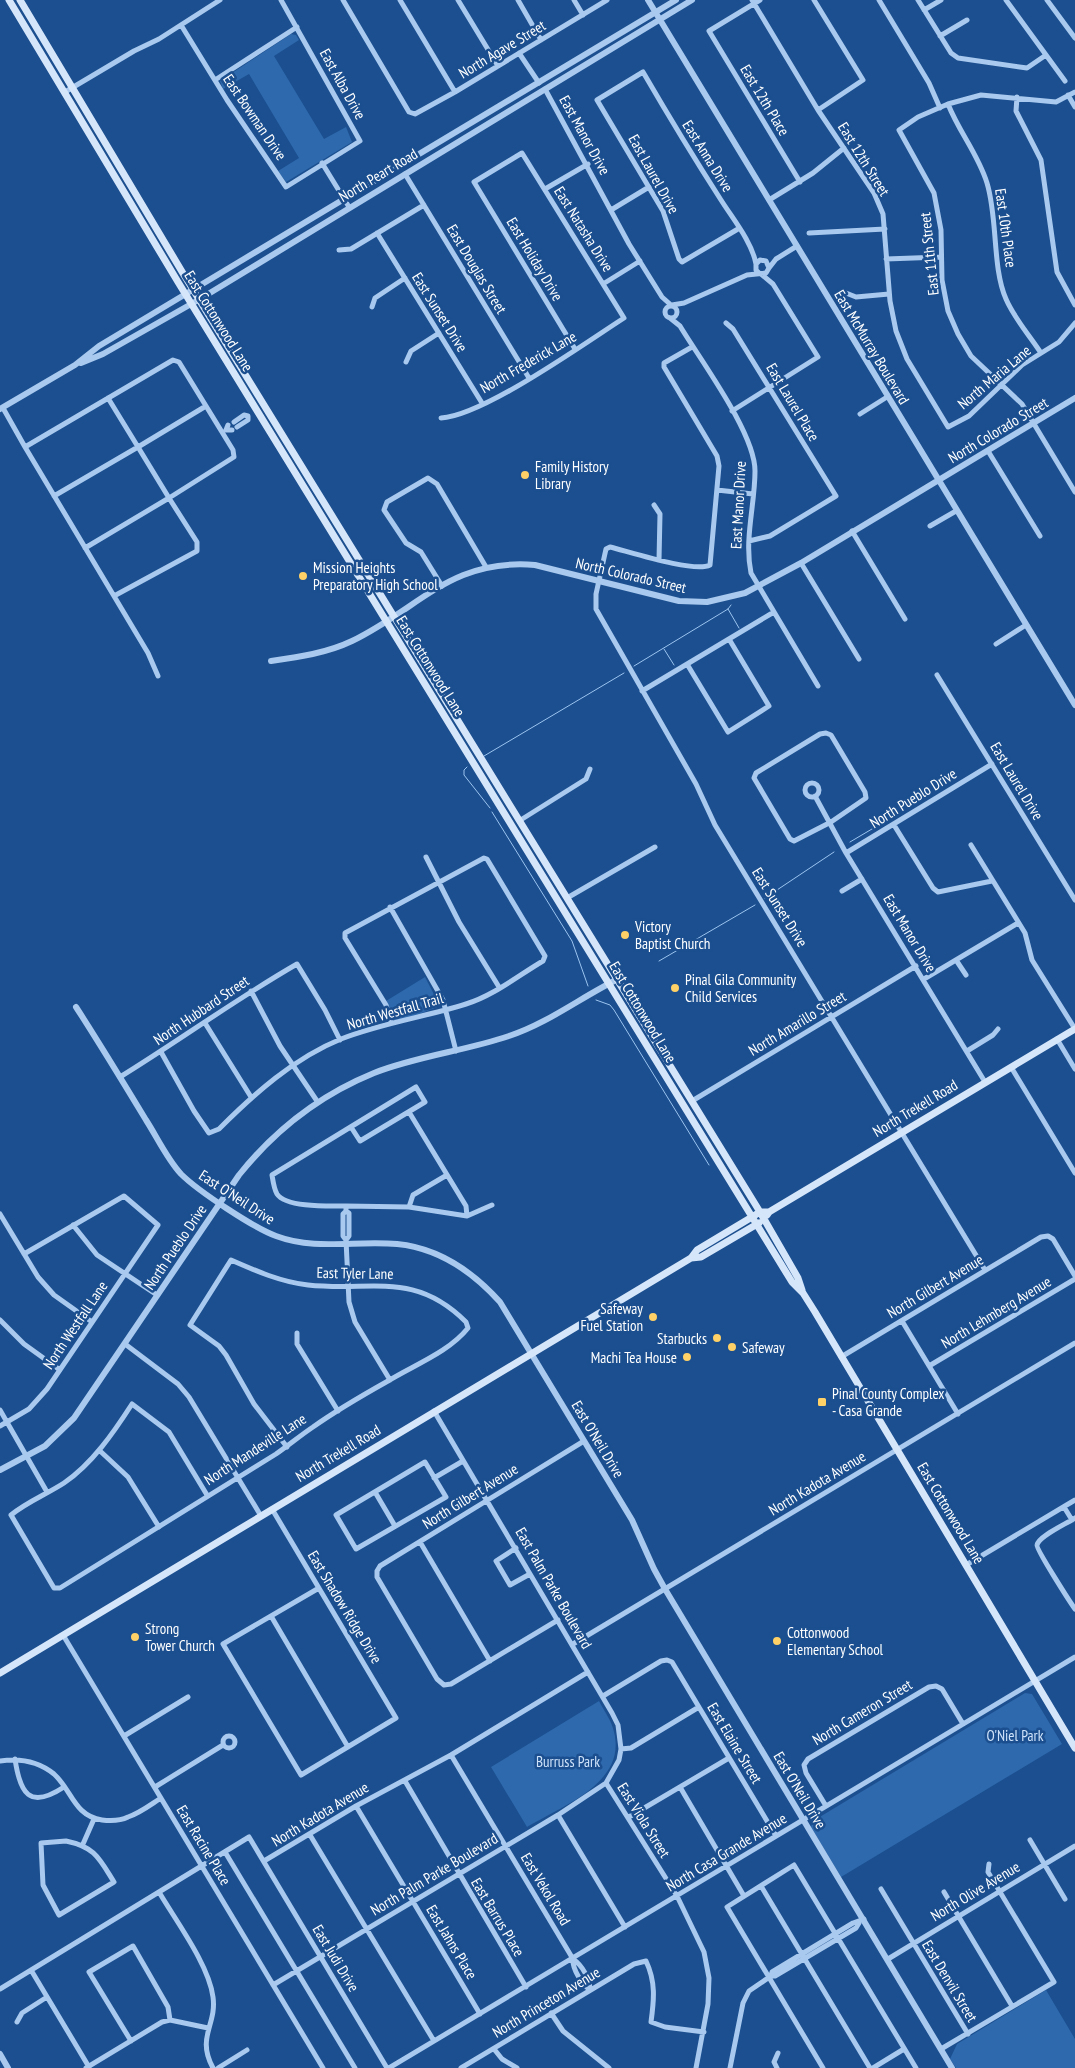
<svg xmlns="http://www.w3.org/2000/svg" width="1075" height="2068" font-family="'PT Sans Narrow',sans-serif">
  <style>
    .green { fill: #2e69ad }
    .lines { fill: none; stroke-linecap: round; stroke-linejoin: round }
    .stream { stroke: #9cc4f0; stroke-width: 1 }
    .minor { stroke: #a9c9ee; stroke-width: 5 }
    .tertiary { stroke: #a9c9ee; stroke-width: 6 }
    .secondary { stroke: #d6e6fa; stroke-width: 7 }
    .poi-dot { fill: #ffd166; stroke: #1b4f8f; stroke-width: 2 }
    .labels { text-anchor: middle; dominant-baseline: central; stroke-width: 5; stroke-linejoin: round; paint-order: stroke }
    .street-label { font-size: 15px; fill: #fff; stroke: #1b4f8f }
    .poi-label { font-size: 15px; fill: #fff; stroke: #1b4f8f; text-anchor: start }
    .park-label { font-size: 15px; fill: #cfe3fa; stroke: #1b4f8f }
  </style>
  <rect width="100%" height="100%" fill="#1b4f8f"/>
  <!-- green -->
  <path class="green" d="M291,34L296,35L299,40L274,56L324,139L346,127L352,142L286,182L278,171L299,158L249,74L223,89L220,81Z
    M425,977L440,1006L406,1019L393,1020L386,1001Z
    M1025,1693L1032,1694L1062,1744L841,1877L811,1827L813,1821Z
    M599,1701C604,1711 612,1721 614,1732C627,1783 562,1806 527,1827L491,1767Z
    M1046,1990L1075,2039V2068H956L950,2059L957,2044Z"/>
  <g class="lines">
    <!-- stream -->
    <path class="stream" d="M728,609L739,628
      M664,649L674,665
      M634,666L728,609L731,605
      M484,756L624,673
      M467,767L464,770V775L490,808
      M492,812L572,941L588,986
      M850,842L899,813
      M765,898L834,852
      M659,961L755,905
      M624,984L628,979
      M596,1000L610,1005L614,1010L709,1165"/>
    <!-- minor -->
    <path class="minor" d="M343,0L409,112L415,114L455,92L607,0
      M400,0L455,92
      M458,0L498,66
      M518,0L541,40
      M574,0L583,15
      M752,0L818,110L874,193L883,214L890,301L896,331L907,359L948,427L969,416L1022,365L1059,342L1075,323
      M760,0L709,31L800,182
      M814,0L863,80L818,110
      M879,0L929,83L940,108
      M918,0L951,53L958,58L1027,68L1046,55
      M1006,0L1065,81
      M1047,0L1075,38
      M924,10L941,0
      M181,25L227,100L286,187L360,141L281,0
      M940,36L967,20
      M519,53L539,83
      M215,80L297,27
      M545,89L629,244L662,297L671,305
      M65,92L134,51L159,39L220,0
      M1075,92L1056,102L981,95L948,104L918,117L899,130L934,193L941,230L942,280L948,311L958,334L971,356L1022,404L1075,492
      M1068,95L1075,107
      M1017,97L1016,111L1041,160L1057,272L1075,305
      M948,104C959,132 978,154 987,183C998,219 992,267 1006,299C1014,318 1030,336 1041,353
      M322,163L349,207
      M405,174L529,378
      M545,189L588,164
      M769,200L813,173L844,148
      M611,210L649,187
      M738,229L682,262L679,259L663,211L597,100L643,72C668,115 694,158 721,200C733,219 752,242 756,264
      M377,233L482,403
      M809,233L885,229
      M339,250L351,249L424,205
      M886,259L941,257
      M769,268L776,259L797,246
      M603,284L640,261
      M846,293L856,297L889,294
      M672,305L684,303L747,275L766,273L769,268L766,261L760,260L756,264V270L759,273
      M665 312a6 6 0 1 1 12 0a6 6 0 1 1-12 0Z
      M372,307L375,298L405,278
      M670,318L680,326C701,361 755,433 755,471C755,505 744,539 751,573L818,686
      M726,323L733,329L836,496L770,536L749,541
      M692,347L664,363V367L717,456L719,466L710,565C694,573 630,552 610,547L606,549L596,594V609L696,784L715,825L985,1270
      M406,362L411,351L439,333
      M206,406L233,450L234,457L169,498L138,447Z
      M3,408L25,447
      M732,411L818,357L773,284L761,274
      M860,414L887,397
      M441,418C483,416 585,343 624,318L522,153L474,182L575,349
      M234,422L244,415L248,416V420L237,427
      M228,425L226,430H232
      M988,451L1040,536
      M717,490L753,494
      M54,496L138,447L108,398
      M654,505L660,514L659,560
      M930,526L956,511
      M852,531L905,619
      M85,548L169,498L197,542V551L114,596
      M801,563L859,659
      M442,586L421,552L406,543L384,510L387,502L428,478L437,484L486,567
      M996,644L1026,625
      M687,664L728,732L769,706L729,639
      M937,675L1075,900
      M158,676L148,653L25,447L173,360L179,362L206,406
      M642,691L774,612
      M826,733L831,735L865,792L866,798L831,822L794,841L790,839L754,778L756,773L820,734Z
      M805 790a7 7 0 1 1 14 0a7 7 0 1 1-14 0Z
      M815,796L846,853L985,1082
      M519,821L586,779L590,769
      M894,825L933,888L938,892L992,881
      M971,845L1025,933L1032,960L1075,1029
      M846,853L992,764
      M426,857L459,922L499,987
      M842,891L862,879
      M567,898L655,847
      M390,907L443,1000L456,1051
      M956,960L966,975
      M924,979L1018,923
      M251,991L280,1046L317,1101
      M205,1023L251,1097
      M1057,1039L1075,1069
      M967,1051L993,1035L998,1029
      M161,1052L194,1111L209,1133L219,1129C254,1094 294,1058 341,1039C382,1023 425,1017 466,1004C493,996 519,975 543,961L545,956L487,859L484,858L345,933V938L386,1005L391,1022
      M1011,1067L1075,1173
      M120,1077C180,1040 236,999 297,964L325,1010L340,1040
      M692,1101L916,966
      M346,1206L409,1207L467,1216L466,1206L409,1112
      M409,1207L413,1195L447,1175
      M346,1211V1206C331,1206 286,1208 277,1194C274,1189 273,1181 272,1175L416,1087L425,1102L360,1141L351,1127
      M0,1214L38,1277L54,1295L92,1322
      M467,1216L492,1205
      M73,1225L97,1255L157,1295
      M346,1240L349,1236V1213L346,1211L343,1214V1236L346,1240L349,1302L355,1322L390,1380
      M0,1320L24,1344L60,1370
      M902,1321L958,1414
      M297,1333V1344L338,1411
      M125,1344L178,1384L189,1397L261,1516
      M841,1357L1041,1237L1048,1236L1053,1239L1075,1276
      M929,1366L1075,1279
      M0,1410L47,1492
      M0,1426L29,1409L47,1389L158,1225L124,1196L24,1254
      M99,1450L128,1477L159,1527
      M425,1462L446,1497L356,1549L336,1515Z
      M434,1478L463,1461
      M375,1492L395,1526
      M207,1495L169,1432L132,1404C114,1432 92,1464 64,1483C47,1494 27,1502 11,1515L54,1588H60L276,1454C289,1445 301,1435 313,1427C337,1410 363,1395 388,1381C414,1365 449,1352 468,1328L466,1322C414,1270 371,1292 308,1285C281,1282 256,1271 231,1260L190,1325L219,1346L226,1355L254,1404L287,1447
      M1064,1507L1072,1520
      M272,1509L396,1718L301,1775L223,1644L319,1588
      M1075,1518C1066,1524 1039,1536 1037,1545C1036,1549 1070,1602 1075,1609
      M420,1542L490,1661
      M516,1548L496,1561L510,1585L530,1574
      M966,1565L1075,1500
      M271,1616L348,1747
      M558,1620L451,1684L444,1685L437,1679L377,1577V1571L380,1566L584,1441
      M63,1635L323,2068
      M573,1644L1075,1343
      M603,1696L661,1661L667,1660L672,1662L776,1836
      M223 1742a6 6 0 1 1 12 0a6 6 0 1 1-12 0Z
      M124,1736L188,1697
      M621,1749L631,1748L699,1707
      M451,1755L573,1959C582,1965 590,1979 590,1990C582,1984 572,1969 573,1959
      M15,1759C20,1793 29,1810 64,1787
      M0,1761C20,1758 38,1761 54,1774C72,1790 74,1816 102,1820C110,1821 120,1821 128,1817C140,1813 150,1805 161,1798
      M405,1781L526,1987
      M606,1783L677,1896L704,1952L709,1978L708,2004L696,2068
      M155,1787L223,1745
      M680,1787L744,1896
      M356,1806L480,2014
      M826,1806L806,1773L804,1765L808,1759L929,1687L936,1686L942,1689L963,1724
      M558,1815L625,1927
      M629,1817L729,1758
      M310,1835L434,2041
      M1030,1840L1065,1899
      M66,1841C95,1847 99,1858 114,1882L59,1915L43,1885L41,1843Z
      M83,1844L94,1819
      M225,1852L355,2068
      M264,1861L356,1806L451,1755L588,1672
      M761,1886L870,2068
      M881,1889L968,2034
      M159,1892C176,1921 209,1965 213,1997C217,2025 196,2037 213,2068
      M944,1892L1012,2006
      M888,1959L1075,1846
      M31,1970L89,2067
      M771,1976H775L856,1928L859,1923
      M273,1985L558,1815L606,1783L619,1760L621,1749L618,1725L612,1713L434,1411
      M0,1989L249,1837L387,2068
      M551,2013L563,2031L609,2068
      M17,2022L22,2013L47,1997
      M131,2041L89,1972L133,1946L168,2007L170,2020
      M494,2049L502,2059L517,2068
      M941,2049L1054,1982L988,1872L989,1864
      M86,2068L162,2022L170,2020L208,2028
      M218,2068L247,2050
      M389,2068L1075,1657
      M461,2068L634,1964L646,1961C656,1982 654,2000 651,2022L665,2027L704,2032
      M730,2068L743,2003L749,1991L771,1976L772,1972L853,1923L864,1919
      M777,2068L774,2062L778,2053
      M823,2068L727,1907L794,1865L916,2068
      M873,2068L904,2049"/>
    <!-- tertiary -->
    <path class="tertiary" d="M648,0L1075,705
      M81,363L103,354L200,299L692,0
      M0,409L75,365L99,346L194,289L676,0
      M271,661C299,657 327,653 352,641C420,608 451,558 535,565L679,601L707,602L745,593L801,563L1075,398
      M76,1007C100,1044 123,1082 146,1120C157,1137 167,1159 181,1174C198,1191 254,1228 276,1236C316,1251 356,1240 397,1244C438,1248 473,1272 500,1302L632,1520L654,1569L665,1589L952,2068
      M0,1470L45,1446L74,1418L239,1175C275,1130 320,1095 374,1073C417,1056 465,1051 509,1036C548,1023 580,998 616,980
      M0,2054L8,2068"/>
    <!-- secondary -->
    <path class="secondary" d="M9,0L178,282L792,1282L803,1293L815,1312L1075,1748
      M20,0L184,275L760,1212L798,1278L802,1290
      M767,1215L769,1212L1075,1029
      M691,1258L701,1257L759,1223
      M0,1673L691,1258L697,1250L752,1217L760,1212H769"/>
  </g>
  <!-- markers -->
  <g class="poi-dot">
    <circle cx="525" cy="475" r="5"/>
    <circle cx="303" cy="576" r="5"/>
    <circle cx="625" cy="935" r="5"/>
    <circle cx="675" cy="988" r="5"/>
    <circle cx="653" cy="1317" r="5"/>
    <circle cx="717" cy="1338" r="5"/>
    <circle cx="732" cy="1347" r="5"/>
    <circle cx="687" cy="1357" r="5"/>
    <rect x="817" y="1397" width="10" height="10" rx="2.5"/>
    <circle cx="135" cy="1637" r="5"/>
    <circle cx="777" cy="1641" r="5"/>
  </g>
  <g class="labels">
    <!-- street labels -->
    <g class="street-label">
      <text transform="translate(502 49) rotate(-31)">North Agave Street</text>
      <text transform="translate(343 84) rotate(61)">East Alba Drive</text>
      <text transform="translate(765 100) rotate(59)">East 12th Place</text>
      <text transform="translate(255 117) rotate(56)">East Bowman Drive</text>
      <text transform="translate(585 135) rotate(61)">East Manor Drive</text>
      <text transform="translate(708 156) rotate(58)">East Anna Drive</text>
      <text transform="translate(864 159) rotate(58)">East 12th Street</text>
      <text transform="translate(654 174) rotate(61)">East Laurel Drive</text>
      <text transform="translate(378 175) rotate(-31)">North Peart Road</text>
      <text transform="translate(1006 228) rotate(82)">East 10th Place</text>
      <text transform="translate(584 229) rotate(58)">East Natasha Drive</text>
      <text transform="translate(929 254) rotate(-96)">East 11th Street</text>
      <text transform="translate(535 259) rotate(59)">East Holiday Drive</text>
      <text transform="translate(477 269) rotate(59)">East Douglas Street</text>
      <text transform="translate(440 312) rotate(58)">East Sunset Drive</text>
      <text transform="translate(219 321) rotate(58)">East Cottonwood Lane</text>
      <text transform="translate(872 347) rotate(59)">East McMurray Boulevard</text>
      <text transform="translate(528 362) rotate(-30)">North Frederick Lane</text>
      <text transform="translate(994 377) rotate(-40)">North Maria Lane</text>
      <text transform="translate(793 402) rotate(59)">East Laurel Place</text>
      <text transform="translate(998 430) rotate(-31)">North Colorado Street</text>
      <text transform="translate(738 505) rotate(-87)">East Manor Drive</text>
      <text transform="translate(631 575) rotate(13)">North Colorado Street</text>
      <text transform="translate(431 666) rotate(58)">East Cottonwood Lane</text>
      <text transform="translate(1017 781) rotate(59)">East Laurel Drive</text>
      <text transform="translate(913 798) rotate(-32)">North Pueblo Drive</text>
      <text transform="translate(780 907) rotate(58)">East Sunset Drive</text>
      <text transform="translate(910 933) rotate(59)">East Manor Drive</text>
      <text transform="translate(201 1010) rotate(-34)">North Hubbard Street</text>
      <text transform="translate(395 1011) rotate(-16)">North Westfall Trail</text>
      <text transform="translate(643 1012) rotate(59)">East Cottonwood Lane</text>
      <text transform="translate(797 1023) rotate(-31)">North Amarillo Street</text>
      <text transform="translate(915 1108) rotate(-31)">North Trekell Road</text>
      <text transform="translate(237 1197) rotate(33)">East O'Neil Drive</text>
      <text transform="translate(175 1247) rotate(-56)">North Pueblo Drive</text>
      <text transform="translate(355 1273) rotate(1)">East Tyler Lane</text>
      <text transform="translate(935 1286) rotate(-31)">North Gilbert Avenue</text>
      <text transform="translate(996 1312) rotate(-31)">North Lehmberg Avenue</text>
      <text transform="translate(75 1325) rotate(-56)">North Westfall Lane</text>
      <text transform="translate(598 1439) rotate(59)">East O'Neil Drive</text>
      <text transform="translate(255 1449) rotate(-33)">North Mandeville Lane</text>
      <text transform="translate(338 1453) rotate(-31)">North Trekell Road</text>
      <text transform="translate(817 1483) rotate(-31)">North Kadota Avenue</text>
      <text transform="translate(470 1496) rotate(-32)">North Gilbert Avenue</text>
      <text transform="translate(951 1513) rotate(59)">East Cottonwood Lane</text>
      <text transform="translate(554 1588) rotate(60)">East Palm Parke Boulevard</text>
      <text transform="translate(345 1607) rotate(59)">East Shadow Ridge Drive</text>
      <text transform="translate(862 1712) rotate(-31)">North Cameron Street</text>
      <text transform="translate(735 1743) rotate(59)">East Elaine Street</text>
      <text transform="translate(800 1790) rotate(59)">East O'Neil Drive</text>
      <text transform="translate(320 1814) rotate(-31)">North Kadota Avenue</text>
      <text transform="translate(644 1820) rotate(58)">East Viola Street</text>
      <text transform="translate(204 1845) rotate(59)">East Racine Place</text>
      <text transform="translate(726 1852) rotate(-31)">North Casa Grande Avenue</text>
      <text transform="translate(434 1874) rotate(-31)">North Palm Parke Boulevard</text>
      <text transform="translate(546 1889) rotate(59)">East Vekol Road</text>
      <text transform="translate(975 1891) rotate(-31)">North Olive Avenue</text>
      <text transform="translate(498 1917) rotate(59)">East Barrus Place</text>
      <text transform="translate(452 1942) rotate(59)">East Jahns Place</text>
      <text transform="translate(336 1958) rotate(59)">East Judi Drive</text>
      <text transform="translate(950 1981) rotate(59)">East Denvil Street</text>
      <text transform="translate(546 2002) rotate(-31)">North Princeton Avenue</text>
    </g>
    <!-- poi labels -->
    <g class="poi-label">
      <text x="535" y="466">Family History<tspan x="535" dy="17">Library</tspan></text>
      <text x="313" y="567">Mission Heights<tspan x="313" dy="17">Preparatory High School</tspan></text>
      <text x="635" y="926">Victory<tspan x="635" dy="17">Baptist Church</tspan></text>
      <text x="685" y="979">Pinal Gila Community<tspan x="685" dy="17">Child Services</tspan></text>
      <text x="643" y="1308" text-anchor="end">Safeway<tspan x="643" dy="17">Fuel Station</tspan></text>
      <text x="707" y="1338" text-anchor="end">Starbucks</text>
      <text x="742" y="1347">Safeway</text>
      <text x="677" y="1357" text-anchor="end">Machi Tea House</text>
      <text x="832" y="1393">Pinal County Complex<tspan x="832" dy="17">- Casa Grande</tspan></text>
      <text x="145" y="1628">Strong<tspan x="145" dy="17">Tower Church</tspan></text>
      <text x="787" y="1632">Cottonwood<tspan x="787" dy="17">Elementary School</tspan></text>
    </g>
    <!-- park labels -->
    <g class="park-label">
      <text x="1015" y="1735">O'Niel Park</text>
      <text x="568" y="1761">Burruss Park</text>
    </g>
  </g>
</svg>
